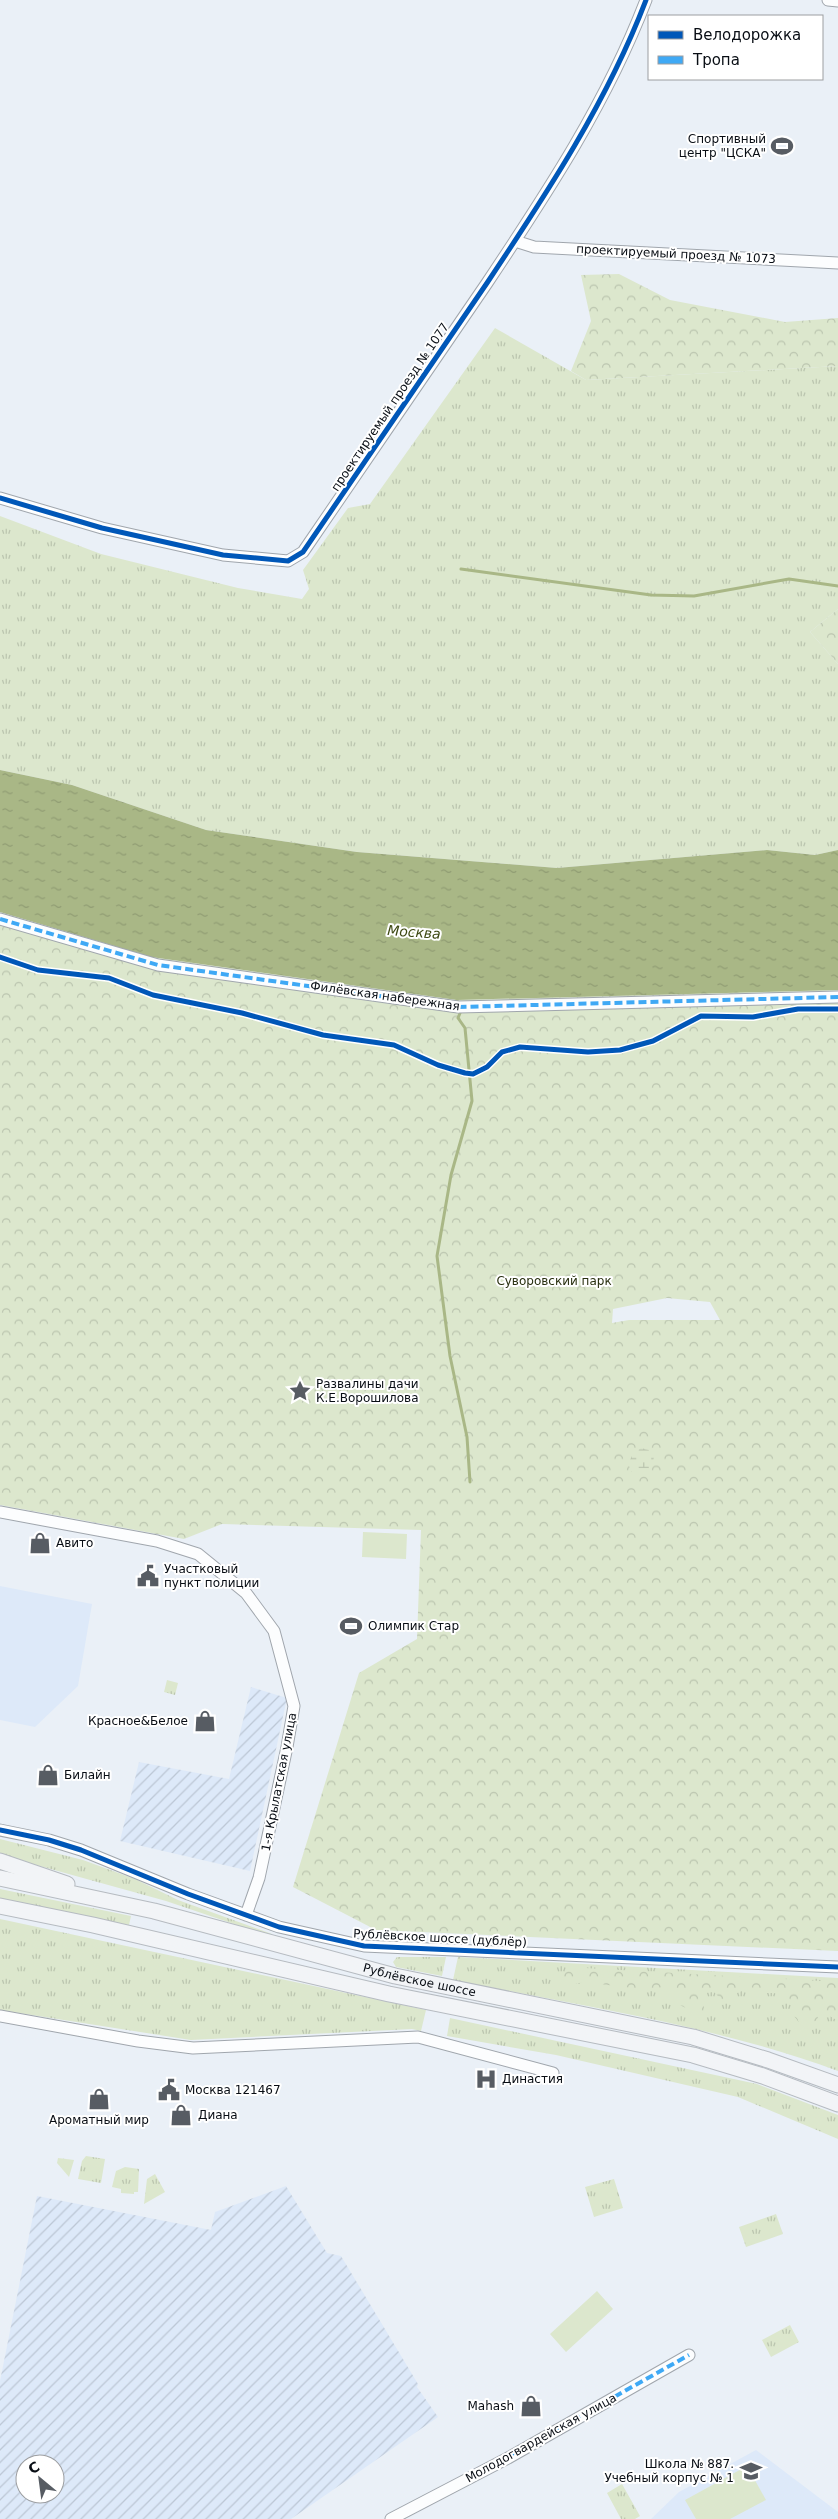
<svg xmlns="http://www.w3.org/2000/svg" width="838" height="2519" font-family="'DejaVu Sans',sans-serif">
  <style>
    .built { fill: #dde9f9 }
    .industrial { fill: url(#industrial-furrows); fill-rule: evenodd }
    .grass { fill: url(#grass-tufts) }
    .forest { fill: url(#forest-crowns); fill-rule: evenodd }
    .wetland { fill: url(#wetland-marsh) }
    .garden { fill: #dce7cd }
    .water { fill: url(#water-ripples) }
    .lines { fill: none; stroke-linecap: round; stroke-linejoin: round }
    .stream { stroke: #a9b786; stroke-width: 3 }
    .minor-casing { stroke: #a0a6ad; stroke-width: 13 }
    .major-casing { stroke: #b6bbc1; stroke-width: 17 }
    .minor { stroke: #fcfdfe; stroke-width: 11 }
    .major { stroke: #f2f4f7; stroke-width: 15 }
    .quiet { stroke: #3fa9f5; stroke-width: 4; stroke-dasharray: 8 4; stroke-linecap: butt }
    .cycleway-casing { stroke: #fff; stroke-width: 8 }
    .cycleway { stroke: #0057b8; stroke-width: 5 }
    .labels { text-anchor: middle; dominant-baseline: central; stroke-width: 4; stroke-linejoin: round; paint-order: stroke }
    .poi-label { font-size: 12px; fill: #080d14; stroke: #fff; text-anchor: start }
    .street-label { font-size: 12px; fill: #080d14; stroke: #fff }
    .park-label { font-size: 12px; fill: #293010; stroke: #fff }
    .water-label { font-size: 14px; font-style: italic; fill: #3d4812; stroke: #fff }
  </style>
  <defs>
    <pattern id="industrial-furrows" width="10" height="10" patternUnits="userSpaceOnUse" patternTransform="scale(1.25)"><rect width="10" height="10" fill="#dde9f9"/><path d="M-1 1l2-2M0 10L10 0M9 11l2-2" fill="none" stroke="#bcc7d5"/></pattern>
    <pattern id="grass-tufts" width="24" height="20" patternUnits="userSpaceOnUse" patternTransform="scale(1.25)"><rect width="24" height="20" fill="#dce7cd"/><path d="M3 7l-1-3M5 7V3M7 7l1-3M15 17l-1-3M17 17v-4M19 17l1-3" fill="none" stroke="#bbc5af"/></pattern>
    <pattern id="forest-crowns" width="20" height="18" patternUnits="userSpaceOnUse" patternTransform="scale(1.25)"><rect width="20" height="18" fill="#dce7cd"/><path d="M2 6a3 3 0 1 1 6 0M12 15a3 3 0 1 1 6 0" fill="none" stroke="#bbc5af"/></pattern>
    <pattern id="wetland-marsh" width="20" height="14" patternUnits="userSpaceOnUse" patternTransform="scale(1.25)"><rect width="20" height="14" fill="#dce7cd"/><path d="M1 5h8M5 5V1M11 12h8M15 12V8" fill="none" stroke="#bbc5af"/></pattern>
    <pattern id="water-ripples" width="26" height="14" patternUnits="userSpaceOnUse" patternTransform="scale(1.25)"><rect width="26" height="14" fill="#a9b786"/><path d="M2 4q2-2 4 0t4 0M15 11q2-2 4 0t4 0" fill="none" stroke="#909c73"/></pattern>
  </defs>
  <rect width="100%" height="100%" fill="#eaf0f7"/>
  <!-- built -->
  <path class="built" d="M0,1586L92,1604L78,1686L35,1727L0,1720Z
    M756,2450L838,2512V2519H651L679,2492Z"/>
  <!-- industrial -->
  <path class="industrial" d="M251,1687L287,1698L250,1871L120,1841L139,1762L229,1779Z
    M286,2186L327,2253L341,2256L418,2384L417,2387L438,2417L291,2519H0V2381L37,2196L211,2230L215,2212ZM25,2464H55V2494H25Z"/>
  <!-- grass -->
  <path class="grass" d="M495,328L586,380L838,366V609L810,632L838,664V850L815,855L767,850L557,868L357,852L206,830L72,785L0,770V516L101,554L238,588L302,599L309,589L303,570L348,508L370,504Z
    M167,1680L178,1683L175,1695L164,1692Z
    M0,1839L83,1860L135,1879L178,1900L272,1934L269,1936L166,1901L0,1855Z
    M0,1889L131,1916L129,1925L0,1899Z
    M0,1919L426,2010L421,2031L412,2029L191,2040L0,2010Z
    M397,1957H446L442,1976L396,1967L393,1962Z
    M458,1957L838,1978V2071C717,2026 580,2006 453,1980Z
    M450,2018L757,2084L838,2115V2139L738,2097L556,2055L447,2036Z
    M86,2156L105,2159L101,2183L78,2179L82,2161Z
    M58,2158L74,2160L69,2177L57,2163Z
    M125,2167L139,2169L138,2192H134V2194L121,2193V2189L112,2187L116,2171Z
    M155,2174L165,2192L144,2204L147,2179Z
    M614,2179L623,2208L594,2217L585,2187Z
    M776,2214L783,2234L746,2247L739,2227Z
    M790,2325L799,2342L771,2357L762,2340Z
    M622,2484L640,2516L635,2519H621L607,2493Z"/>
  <!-- forest -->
  <path class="forest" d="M619,274L670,300L785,322L838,318V366L586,380L571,371L591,321L581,275Z
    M838,609V664L810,632Z
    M0,912L151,957L457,1000L838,990V1951L376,1930L293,1887L359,1673L417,1639L421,1530L222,1524L184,1539L0,1505ZM667,1298L710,1302L720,1320H629L612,1323L613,1309Z
    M567,1967L838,1982V2021L820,2010L817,2020L806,2026L798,2021L790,2011L793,2001L774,1993H763L751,1987L737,1993L735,2002L721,1999L714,1992L704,1993V2012C693,2011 685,2009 676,2002V1993L668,1986L648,1990L584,1982L571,1985L563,1976Z"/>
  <!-- wetland -->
  <path class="wetland" d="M641,1448L649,1450L654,1456C653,1467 648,1471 639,1475L632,1472L628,1464L633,1454Z"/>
  <!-- garden -->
  <path class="garden" d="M363,1532L407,1534L406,1559L362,1557Z
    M597,2291L613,2309L566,2352L550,2334Z
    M747,2466L766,2500L730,2519H696L685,2500Z"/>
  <!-- water -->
  <path class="water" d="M0,770L72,785L206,830L357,852L557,868L767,850L815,855L838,850V990L457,1000L151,957L0,912Z"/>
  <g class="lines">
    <!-- stream -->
    <path class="stream" d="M461,569L651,595L694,596L789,579L838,586
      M457,1000L460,1013L458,1018L465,1028L472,1101L451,1175L437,1256L450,1356L467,1437L470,1482"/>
    <!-- minor casing -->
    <g class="minor-casing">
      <path id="minor" d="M828,0L838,1
        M515,241L534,247L838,263
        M0,498L102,528L223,555L288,561L303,552C364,462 426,373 487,283C547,193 607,102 646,0
        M0,919L158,965L458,1007L838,997
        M0,1512L157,1541L198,1554L246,1593L274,1631L294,1706L287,1747L259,1878L246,1915
        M0,1830L49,1840L81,1850L188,1894L279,1927L364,1946L838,1967
        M0,2016L138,2041L193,2048L418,2037L553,2073
        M391,2519L508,2458L689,2355"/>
    </g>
    <!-- major casing -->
    <g class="major-casing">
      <g id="major">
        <path d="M0,1861L67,1884"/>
        <path id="s1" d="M0,1878L154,1911L395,1976L693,2037L768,2060L838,2085"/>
        <path d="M0,1906L93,1925L389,1994L693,2055L763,2076L838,2104"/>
      </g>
    </g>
    <!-- minor -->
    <use href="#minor" class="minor"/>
    <!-- major -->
    <use href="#major" class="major"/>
    <!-- quiet -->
    <path class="quiet" d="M0,919L158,965L458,1007L838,997
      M489,2467L689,2355"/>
    <!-- cycleway casing -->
    <g class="cycleway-casing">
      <path id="cycleway" d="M0,498L102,528L223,555L288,561L303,552C364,462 426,373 487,283C547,193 607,102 646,0
        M0,957L38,970L109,978L153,995L242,1013L323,1035L394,1045L438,1065L465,1073L473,1074L487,1067L502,1052L520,1047L588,1052L620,1050L653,1041L701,1016L753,1017L798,1009H838
        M0,1830L49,1840L81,1850L188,1894L279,1927L364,1946L838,1967"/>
    </g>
    <!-- cycleway -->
    <use href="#cycleway" class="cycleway"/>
  </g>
  <!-- icons -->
  <defs>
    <g id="stadium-bare" transform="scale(1.725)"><path d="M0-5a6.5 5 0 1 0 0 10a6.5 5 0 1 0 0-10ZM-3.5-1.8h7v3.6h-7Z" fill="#575c63" stroke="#fff" stroke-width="2.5" paint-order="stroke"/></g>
    <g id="sight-bare" transform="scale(1.725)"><path d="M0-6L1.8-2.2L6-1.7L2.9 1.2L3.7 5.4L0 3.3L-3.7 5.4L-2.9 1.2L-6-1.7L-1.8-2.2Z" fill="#575c63" stroke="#fff" stroke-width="2.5" paint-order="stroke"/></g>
    <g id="shop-bare" transform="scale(1.725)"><path d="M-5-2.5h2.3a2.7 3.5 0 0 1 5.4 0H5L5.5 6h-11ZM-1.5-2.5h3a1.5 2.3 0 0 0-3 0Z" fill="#575c63" stroke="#fff" stroke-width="2.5" paint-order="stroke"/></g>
    <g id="civic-bare" transform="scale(1.725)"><path d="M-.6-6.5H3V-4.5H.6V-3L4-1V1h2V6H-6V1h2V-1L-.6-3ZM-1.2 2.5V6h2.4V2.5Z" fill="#575c63" stroke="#fff" stroke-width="2.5" paint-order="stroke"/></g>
    <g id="hospital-bare" transform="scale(1.725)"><path d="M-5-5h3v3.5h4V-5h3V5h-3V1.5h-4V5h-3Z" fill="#575c63" stroke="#fff" stroke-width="2.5" paint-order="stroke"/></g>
    <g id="school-bare" transform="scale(1.725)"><path d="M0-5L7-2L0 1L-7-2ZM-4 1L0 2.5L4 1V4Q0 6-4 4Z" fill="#575c63" stroke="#fff" stroke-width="2.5" paint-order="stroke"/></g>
  </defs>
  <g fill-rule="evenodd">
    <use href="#stadium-bare" x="782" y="146"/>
    <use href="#sight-bare" x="300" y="1391"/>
    <use href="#shop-bare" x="40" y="1543"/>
    <use href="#civic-bare" x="148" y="1576"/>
    <use href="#stadium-bare" x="351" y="1626"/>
    <use href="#shop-bare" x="205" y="1721"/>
    <use href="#shop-bare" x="48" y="1775"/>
    <use href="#hospital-bare" x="486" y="2079"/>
    <use href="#civic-bare" x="169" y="2090"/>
    <use href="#shop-bare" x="99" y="2099"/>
    <use href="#shop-bare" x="181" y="2115"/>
    <use href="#shop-bare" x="531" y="2406"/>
    <use href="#school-bare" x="751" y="2471"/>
  </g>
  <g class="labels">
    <!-- poi labels -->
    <g class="poi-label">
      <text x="766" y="139" text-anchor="end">Спортивный<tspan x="766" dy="14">центр "ЦСКА"</tspan></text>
      <text x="316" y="1384">Развалины дачи<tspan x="316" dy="14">К.Е.Ворошилова</tspan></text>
      <text x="56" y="1543">Авито</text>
      <text x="164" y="1569">Участковый<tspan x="164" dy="14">пункт полиции</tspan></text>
      <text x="368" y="1626">Олимпик Стар</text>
      <text x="188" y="1721" text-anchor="end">Красное&amp;Белое</text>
      <text x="64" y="1775">Билайн</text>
      <text x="502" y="2079">Династия</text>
      <text x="185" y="2090">Москва 121467</text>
      <text x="198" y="2115">Диана</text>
      <text x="99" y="2120" text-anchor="middle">Ароматный мир</text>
      <text x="514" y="2406" text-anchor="end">Mahash</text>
      <text x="734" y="2464" text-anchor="end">Школа № 887.<tspan x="734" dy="14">Учебный корпус № 1</tspan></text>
    </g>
    <!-- street labels -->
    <g class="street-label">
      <text transform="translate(676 254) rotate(3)">проектируемый проезд № 1073</text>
      <text transform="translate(390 407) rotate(-56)">проектируемый проезд № 1077</text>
      <text transform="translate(385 996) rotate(8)">Филёвская набережная</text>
      <text transform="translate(279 1782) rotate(-79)">1-я Крылатская улица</text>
      <text transform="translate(440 1938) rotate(3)">Рублёвское шоссе (дублёр)</text>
      <text stroke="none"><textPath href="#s1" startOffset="432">Рублёвское шоссе</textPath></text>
      <text transform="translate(541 2438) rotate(-29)">Молодогвардейская улица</text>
    </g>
    <!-- park labels -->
    <g class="park-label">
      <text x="554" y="1281">Суворовский парк</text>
    </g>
    <!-- water labels -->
    <g class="water-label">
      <text transform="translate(414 932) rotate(4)">Москва</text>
    </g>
  </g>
  <!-- legend -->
  <rect x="648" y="15" width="175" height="65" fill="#ffffff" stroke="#9c9ea1"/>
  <rect x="658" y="31" width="25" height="8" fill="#0057b8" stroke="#9c9ea1"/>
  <text x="693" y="40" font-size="15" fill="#080d14">Велодорожка</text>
  <rect x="658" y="56" width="25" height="8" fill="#3fa9f5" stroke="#9c9ea1"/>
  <text x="693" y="65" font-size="15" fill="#080d14">Тропа</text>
  <!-- north arrow -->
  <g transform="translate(40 2479) rotate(331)"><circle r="24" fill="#ffffff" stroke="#9c9ea1"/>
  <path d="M0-4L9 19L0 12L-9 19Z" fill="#575c63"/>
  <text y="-8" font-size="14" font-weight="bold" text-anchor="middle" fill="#080d14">С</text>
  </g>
</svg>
